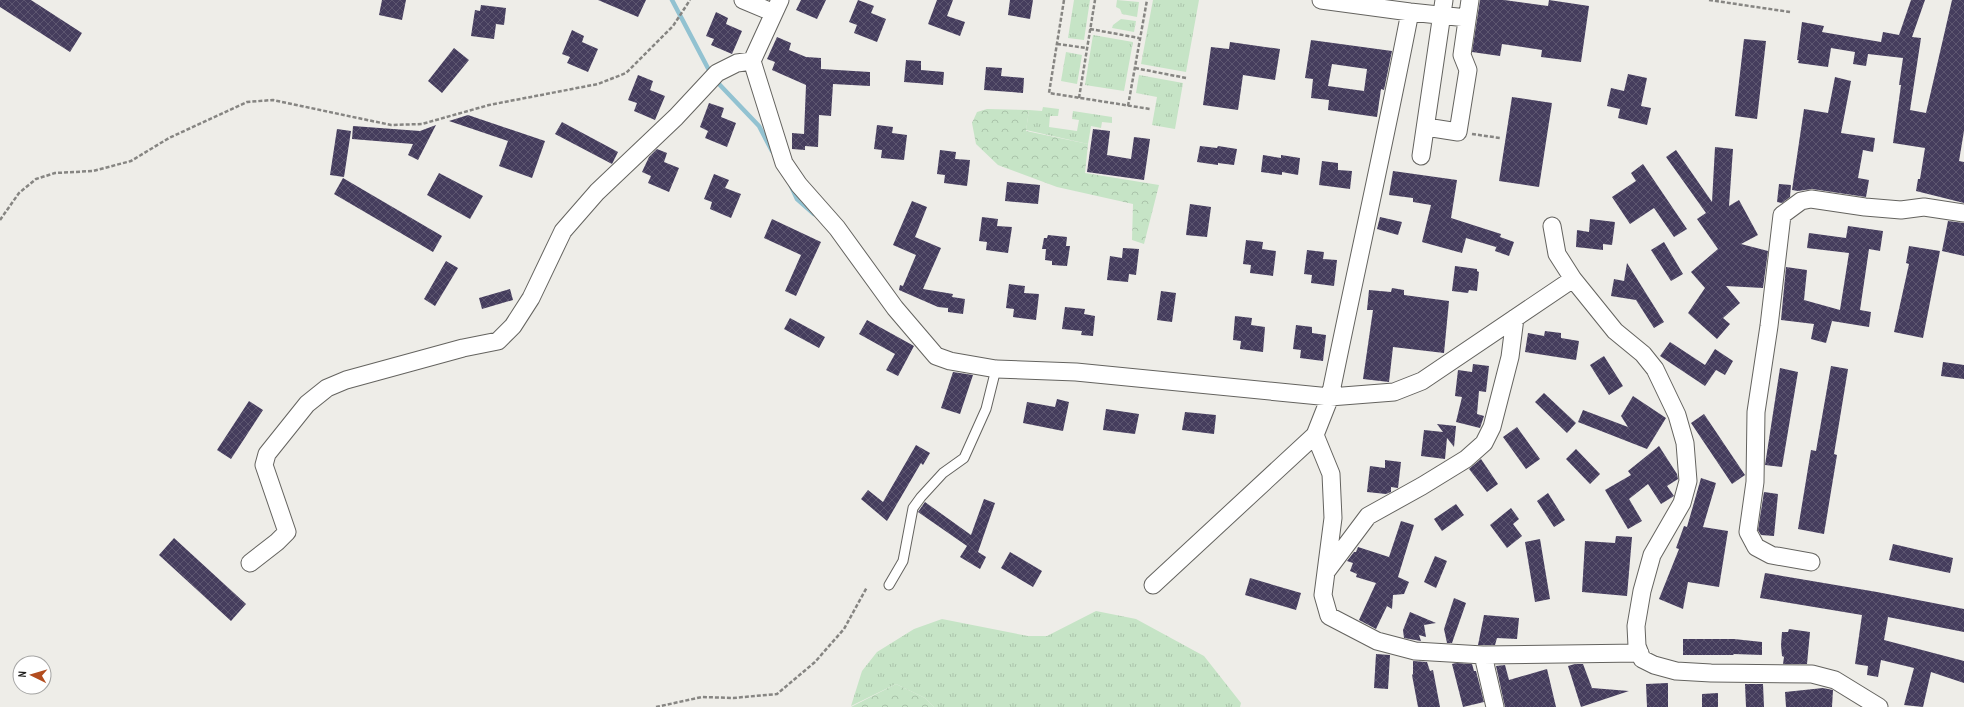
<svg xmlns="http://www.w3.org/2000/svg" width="1964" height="707" font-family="'PT Sans Narrow',sans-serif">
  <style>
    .grass { fill: url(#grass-tufts) }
    .forest { fill: url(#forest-crowns) }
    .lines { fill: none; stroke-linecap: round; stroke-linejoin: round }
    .stream { stroke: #92c2d1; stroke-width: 4.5 }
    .building { fill: url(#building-cross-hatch); fill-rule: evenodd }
    .lane-casing { stroke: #64635f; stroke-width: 11 }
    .street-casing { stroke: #64635f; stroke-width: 19 }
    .path { stroke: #868582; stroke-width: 2.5; stroke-dasharray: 4 2; stroke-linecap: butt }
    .lane { stroke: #fff; stroke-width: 9 }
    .street { stroke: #fff; stroke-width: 17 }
  </style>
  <defs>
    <pattern id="grass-tufts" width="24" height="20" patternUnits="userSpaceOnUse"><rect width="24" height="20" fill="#c6e4c6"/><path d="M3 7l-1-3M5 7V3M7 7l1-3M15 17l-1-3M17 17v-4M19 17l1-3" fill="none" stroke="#aac3aa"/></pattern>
    <pattern id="forest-crowns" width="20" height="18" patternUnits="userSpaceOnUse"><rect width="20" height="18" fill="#c6e4c6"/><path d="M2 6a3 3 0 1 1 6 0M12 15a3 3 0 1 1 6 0" fill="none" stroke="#aac3aa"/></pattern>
    <pattern id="building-cross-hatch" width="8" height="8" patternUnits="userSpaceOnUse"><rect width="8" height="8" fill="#453d5d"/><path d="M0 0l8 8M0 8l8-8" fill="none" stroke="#5d5670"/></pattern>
  </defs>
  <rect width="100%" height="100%" fill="#eeede8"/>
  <!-- grass -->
  <path class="grass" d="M1074,0H1090L1084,40L1068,38Z
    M1117,0L1139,2L1137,17L1122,14L1120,9L1116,7Z
    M1153,0H1199L1186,72L1141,64Z
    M1121,19L1136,21L1134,32L1112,28L1113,25Z
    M1093,35L1133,42L1124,91L1085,85Z
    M1066,52L1082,55L1077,84L1061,81Z
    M1139,75L1183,83L1175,129L1152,125L1157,97L1136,93Z
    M1043,107L1059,109L1058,116H1050L1049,127L1077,131L1079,120L1072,119L1073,111L1112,117V123L1102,122L1101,128L1091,126L1088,144L1026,130L1029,110L1042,111Z
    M1096,611L1136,619L1204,656L1241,703L1240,707H934L925,698L896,684L851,706L862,671L877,652L914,629L942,619L1028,636H1047Z"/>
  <!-- forest -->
  <path class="forest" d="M987,109L1029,110L1026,131L1088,144L1085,173L1159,185L1144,244L1132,240L1133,204L1057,187L998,165L976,144L972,123L977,112Z
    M896,684L925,698L934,707H851Z"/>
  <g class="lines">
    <!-- stream -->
    <path class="stream" d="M672,0L711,74
      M718,83L759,126L772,151
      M791,186L797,199L814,214"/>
  </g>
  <!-- building -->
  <path class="building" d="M0,0H31L82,33L70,52L0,7Z
    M382,0H406L402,20L379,15Z
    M598,0H646L638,17Z
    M801,0H826L817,19L796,10Z
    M858,0L874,6L871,13L886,19L877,42L854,33L857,25L849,22Z
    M937,0H953L947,16L965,22L960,36L928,24Z
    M1010,0H1033L1030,19L1008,15Z
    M1480,0H1504L1548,6L1549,0L1589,6L1581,62L1541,57L1542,50L1502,44L1500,56L1472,52Z
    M1911,0H1925L1912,37L1921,38L1910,110L1926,113L1952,0H1964V131L1959,161L1964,162V203L1916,191L1918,179H1920L1925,148L1893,143L1901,85H1899L1903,58L1868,54L1866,66L1853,64L1855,52L1831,48L1828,67L1798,63L1799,60H1797L1802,22L1824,26L1822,32L1881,42L1883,32L1899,35Z
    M481,5L506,8L504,25L496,24L494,39L471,36L475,10L480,11Z
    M716,12L728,18L726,24L742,31L732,54L711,45L714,39L706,36Z
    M572,30L584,36L582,42L598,49L588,72L567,63L570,57L562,54Z
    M777,37L791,43L789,50L806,57L821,58V69L870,72V86L833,84L831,116L819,115L818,147L805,146V150L792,149V133L804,134L806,85L772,70L775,62L767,59Z
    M1744,39L1766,41L1757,119L1735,116Z
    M1311,40L1392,51L1384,90L1381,89L1377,117L1328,110L1329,100L1311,98L1313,79L1305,78ZM1332,64L1367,69L1364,91L1328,86Z
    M1230,42L1280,49L1275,80L1243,75L1238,110L1203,105L1211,47L1229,49Z
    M454,48L469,60L442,93L428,81Z
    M906,60L921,61V70L944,72L943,85L904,82Z
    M986,67L1002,68L1001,76L1024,78L1023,93L984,90Z
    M1628,74L1647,78L1641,106L1651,108L1647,125L1618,118L1620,109L1607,106L1611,88L1624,91Z
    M638,75L653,81L650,90L665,96L655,120L634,111L637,103L628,100Z
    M1835,77L1851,81L1841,133L1875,138L1873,152L1863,150L1858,178L1869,180L1866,197L1812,189L1798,191L1792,190L1804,109L1828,113Z
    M1512,97L1552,103L1539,187L1499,181Z
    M709,103L724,108L721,117L736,123L727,147L705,138L708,131L700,127Z
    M468,115L545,141L532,178L499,166L508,141L449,121Z
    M562,122L618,152L612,164L555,134Z
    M436,125L418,160L408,155L413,144L352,139L353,126L420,131Z
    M877,125L893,127L892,133L907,135L904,160L881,158L882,150L874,149Z
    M337,129L351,131L344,177L330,175Z
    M1093,129L1110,131L1107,155L1131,159L1134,137L1150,139L1144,180L1087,172Z
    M1200,146L1217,148L1218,146L1237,149L1234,165L1218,163V165L1197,162Z
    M1715,147L1733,149L1729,206L1739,200L1758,235L1741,244L1768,251L1763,288L1726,286L1740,303L1723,318L1730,324L1717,339L1688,313L1705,288L1691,272L1718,249L1697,219L1706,213L1666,157L1676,150L1712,202Z
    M657,149L667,153L664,162L679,168L669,192L648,183L651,176L642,172L649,157Z
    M940,150L956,152L955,159L970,160L967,186L944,183L945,175L937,174Z
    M1263,155L1281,158V155L1300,158L1298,175L1282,172V175L1261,172Z
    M1322,161L1338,163V170L1352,171L1350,189L1319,185Z
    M1643,164L1687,229L1674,237L1654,208L1630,224L1612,197L1636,181L1631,173Z
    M1393,171L1457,180L1451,218L1501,234L1500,237L1514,242L1509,256L1495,251L1497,245L1496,247L1466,238L1462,253L1422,242L1431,205L1413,202V198L1389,195Z
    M439,173L483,196L470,219L427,195Z
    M714,174L729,180L725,188L741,194L731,218L710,209L712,202L704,199Z
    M343,178L442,236L433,252L334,194Z
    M1007,182L1040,185L1038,204L1005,201Z
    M1779,184L1791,185L1790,197L1782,203L1777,202Z
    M912,201L927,207L915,237L941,248L923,289L953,294L952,297L965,299L963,314L948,312V308L938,307L899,290L900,285L903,286L916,255L893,245Z
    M1190,204L1211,207L1207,237L1186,235Z
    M982,217L998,219L997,226L1012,227L1008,253L986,250L987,242L979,241Z
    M1380,217L1402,222L1398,235L1377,229Z
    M772,219L821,242L796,296L785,291L801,255L764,238Z
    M1590,219L1615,222L1612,245L1603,244V250L1576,247L1577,230L1589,232Z
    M1948,221L1964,223V256L1942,251Z
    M1848,226L1883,231L1880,251L1869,249L1860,310L1871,312L1869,327L1832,321L1826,343L1811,339L1814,324L1781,320L1786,267L1807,270L1804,300L1840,310L1849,253L1807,248L1809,233L1846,238Z
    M1048,235L1067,237L1066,246H1070L1067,266L1052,265V261L1045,260L1046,249H1042L1044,238H1047Z
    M1246,240L1263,242L1262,249L1276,251L1273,276L1250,273L1251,265L1243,264Z
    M1664,242L1683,274L1671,281L1651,250Z
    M1909,246L1940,251L1923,338L1894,332L1909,264L1906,263Z
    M1123,248L1139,249L1136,275L1129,274L1128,282L1107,280L1110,256L1122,258Z
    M1307,250L1324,252L1323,259L1337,260L1334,286L1311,283L1312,275L1304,274Z
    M446,261L458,268L435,306L424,299Z
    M1627,263L1664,322L1654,328L1636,300L1611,296L1614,279L1624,281Z
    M1455,266L1477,269V271L1479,272L1477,291L1469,290L1468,293L1452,291Z
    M1009,284L1025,286L1024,293L1039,294L1036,320L1013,317L1014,309L1006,308Z
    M1392,288L1404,290V295L1449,301L1444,353L1393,347L1389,382L1363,379L1373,310H1367L1369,290L1391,292Z
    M510,289L513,300L482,309L479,298Z
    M1161,291L1176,293L1172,322L1157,320Z
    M1065,307L1085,309L1084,314L1095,316L1093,336L1081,335L1082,331L1062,329Z
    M1235,316L1252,318L1251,325L1265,327L1263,352L1240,349L1241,341L1233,340Z
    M790,318L825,337L819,348L784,329Z
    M867,320L914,346L898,376L886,370L895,354L859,334Z
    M1296,325L1312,327V333L1326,335L1323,361L1300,358L1301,350L1293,349Z
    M1545,331L1561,333V338L1579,341L1576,360L1525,352L1528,333L1544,336Z
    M1670,342L1705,365L1715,349L1733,361L1725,375L1716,370L1705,386L1660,356Z
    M1604,356L1623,386L1609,395L1590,365Z
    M1943,362L1964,365V379L1941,376Z
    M1473,364L1489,366L1486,392L1479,391L1477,414L1484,416L1480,428L1456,422L1462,397L1455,396L1458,370L1472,372Z
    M1831,366L1848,369L1834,454L1837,455L1824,534L1798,529L1811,450L1816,451Z
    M1780,368L1798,372L1782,467L1765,465Z
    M953,372L973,375L960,414L941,408Z
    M1544,393L1576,423L1567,433L1535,402Z
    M1633,396L1666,418L1647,449L1578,422L1583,410L1628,427L1621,416Z
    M1057,399L1069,402L1063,431L1023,423L1027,402L1055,407Z
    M249,401L263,410L231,459L217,450Z
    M1106,409L1139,414L1135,434L1103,430Z
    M1185,412L1216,415L1214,434L1182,430Z
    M1704,414L1745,475L1732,484L1691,423Z
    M1437,424L1456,426L1454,447L1447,438L1445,459L1421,456L1424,430L1443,432Z
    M1517,427L1540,459L1526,469L1503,437Z
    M916,445L930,453L923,465L921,463L887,521L861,499L868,490L883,502Z
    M1659,446L1677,474L1678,479L1667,486L1674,496L1661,504L1648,484L1629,499L1642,521L1628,529L1605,490L1631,475L1628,471Z
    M1576,449L1600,474L1590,484L1566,459Z
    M1481,459L1498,484L1487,492L1469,469Z
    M1385,460L1401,462L1398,488L1391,487V492L1386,494L1367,492L1370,466L1385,468Z
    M1701,478L1716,483L1703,527L1728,531L1719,587L1688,582L1683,609L1659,599L1679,549L1676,548L1684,526L1687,527Z
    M1764,492L1778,494L1774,536L1761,535L1758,530Z
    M1548,493L1565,520L1554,527L1537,501Z
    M984,499L995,503L978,552L986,557L980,569L960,557L967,546L918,512L925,502L971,535Z
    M1456,504L1464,515L1442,531L1434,519Z
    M1511,508L1519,519L1513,524L1522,536L1507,548L1490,525Z
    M1401,521L1414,525L1398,577L1409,582L1404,594L1393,595L1392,609L1387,606L1376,629L1359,620L1376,583L1356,577L1357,574L1350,571L1353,563L1347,561L1354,552H1356L1358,547L1389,557Z
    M1616,536L1632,537L1627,596L1582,592L1585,541L1615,543Z
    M174,538L246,604L231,621L159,555Z
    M1540,539L1550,599L1535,602L1525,542Z
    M1893,544L1953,558L1950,573L1889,560Z
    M1010,552L1042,571L1033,587L1001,568Z
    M1435,556L1447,561L1436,588L1424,582Z
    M1765,573L1877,592L1964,609V632L1888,617L1884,640L1964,661V683L1931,672L1923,707L1904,705L1914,668L1881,660L1878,677L1867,675L1868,666L1855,664L1862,615L1760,598Z
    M1250,578L1301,593L1296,610L1245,595Z
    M1454,598L1466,603L1452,643H1447L1444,629Z
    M1410,612L1436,623L1424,625L1426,637L1419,635L1421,641L1404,638L1403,630Z
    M1484,615L1519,618L1517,639L1497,638L1495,645H1478Z
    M1789,629L1810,632L1807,664H1783L1784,657L1782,656L1781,645L1782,632H1788Z
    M1683,639H1734L1762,642V655L1733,654L1734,655H1683Z
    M1376,654L1390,655L1388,689L1374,688Z
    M1413,661L1427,662L1430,671L1433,670L1440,707H1418L1412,675L1413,674Z
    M1456,663L1472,664L1474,671H1476L1484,702L1463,707L1452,664Z
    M1575,664H1583L1592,688L1629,691L1581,707L1568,666Z
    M1505,665L1509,680L1547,669L1556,707H1505L1496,666Z
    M1668,683V707H1647L1646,684Z
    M1745,684H1763L1764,707H1746Z
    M1823,688L1833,690L1832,707H1786L1785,692Z
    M1718,693V707H1702V694Z"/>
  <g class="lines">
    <!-- lane casing -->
    <g class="lane-casing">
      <path id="lane" d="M889,585L903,561L913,508L921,497L943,473L964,458L986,409L996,369"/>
    </g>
    <!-- street casing -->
    <g class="street-casing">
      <path id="street" d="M743,0L774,13
        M1321,0L1410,12L1467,18
        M752,61L780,0
        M1426,127L1458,132L1468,70L1462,55L1470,0
        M1421,156L1444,0
        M1552,226L1557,254L1573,279L1615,331L1643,354L1655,369L1677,415L1685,443L1688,481L1682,503L1652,555L1642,591L1636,626L1637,646L1642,659L1654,665L1676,671L1711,673L1812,674L1835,680L1879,707
        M1315,435L1331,474L1333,518L1323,595L1329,616L1377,641L1415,651L1483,655L1640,653
        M1811,562L1771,555L1756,547L1748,532L1755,482L1756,412L1769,326L1782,215L1801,201L1811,199L1865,207L1901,210L1924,207L1964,213
        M250,563L277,542L287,532L264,465L267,454L307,404L327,388L346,380L463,348L498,341L513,326L531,298L563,231L597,192L676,117L717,73L737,63L752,61L784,163L799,185L837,228L895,308L936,356L950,361L996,369L1076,372L1330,397L1394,392L1422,381L1573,279
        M1326,572L1368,516L1422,486L1466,459L1484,443L1492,427L1510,357L1515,318
        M1153,585L1315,435L1330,397C1356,269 1385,141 1410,12
        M1483,655L1495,707"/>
    </g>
    <!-- path -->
    <path class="path" d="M1064,0L1049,93L1150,109
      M1709,0L1790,12
      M1090,29L1139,38
      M1057,44L1087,48
      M1135,68L1186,78
      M1079,98L1095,0
      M1128,106L1147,0
      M1472,134L1500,138
      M0,220L19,193L36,179L55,173L93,171L131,161L169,138L247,102L273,100L391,125L422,124L489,105L598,84L626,73L673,26L690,0
      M656,707L702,697L733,698L777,694L815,662L844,629L867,587"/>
    <!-- lane -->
    <use href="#lane" class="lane"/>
    <!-- street -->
    <use href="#street" class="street"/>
  </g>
  <!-- north arrow -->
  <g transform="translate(32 675) rotate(275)"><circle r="19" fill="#ffffff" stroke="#a5a5a4"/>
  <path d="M0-3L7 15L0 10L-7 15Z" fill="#b34d1f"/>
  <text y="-6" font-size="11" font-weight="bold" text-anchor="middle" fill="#1e1e1c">N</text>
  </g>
</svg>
